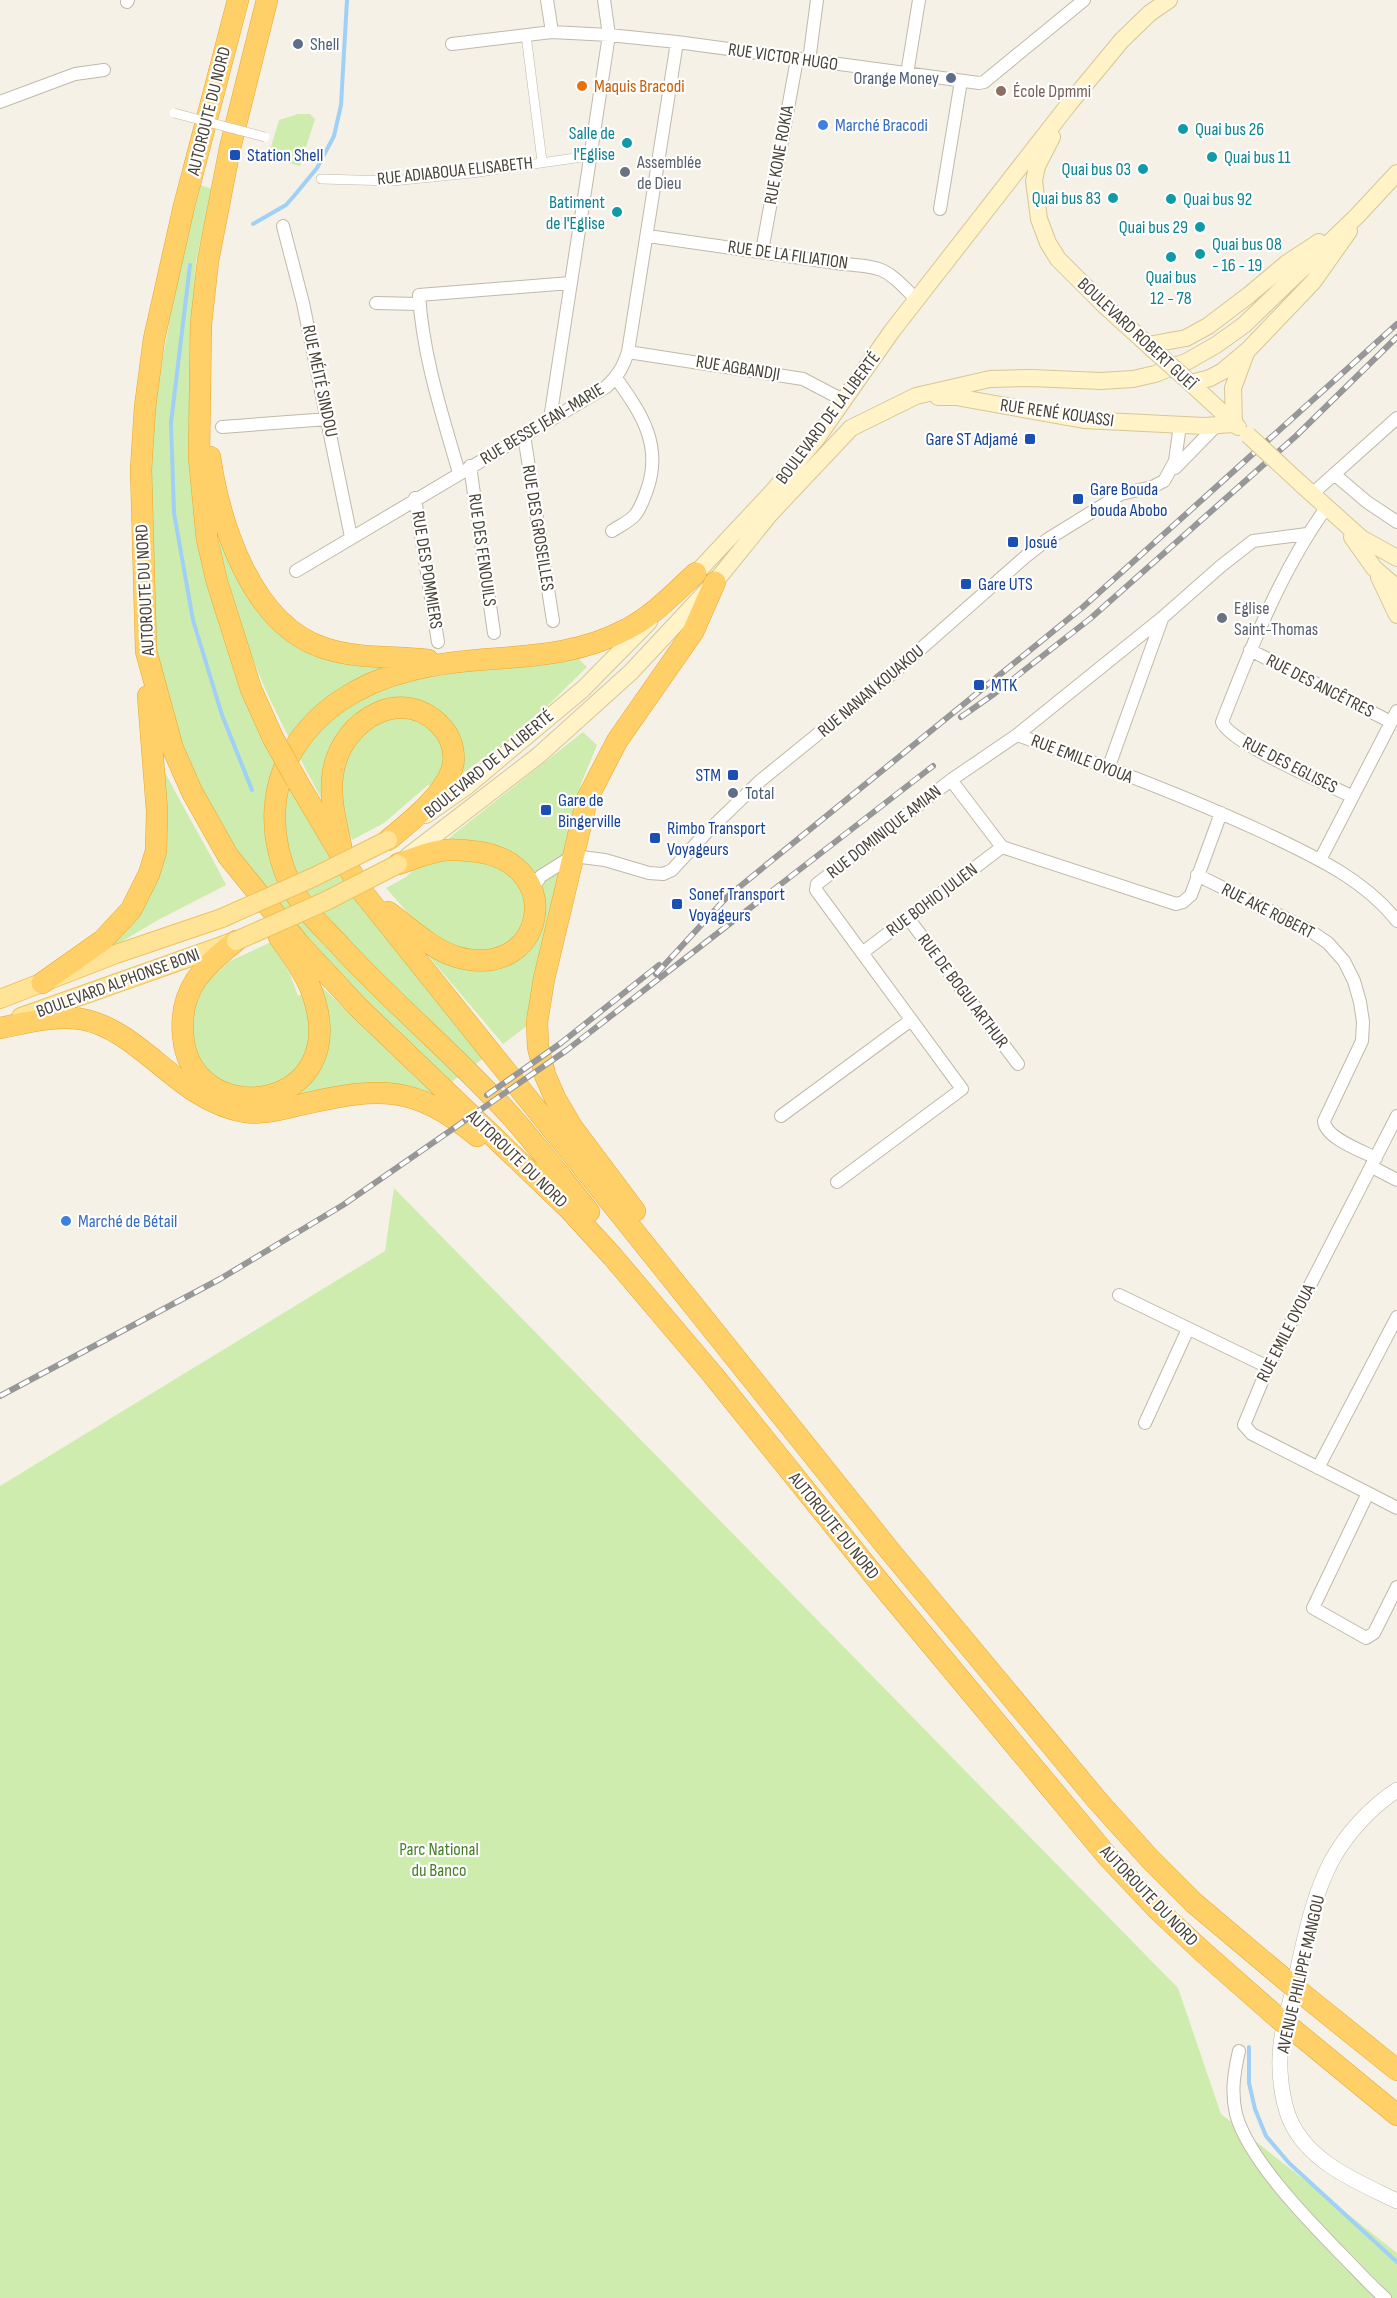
<svg xmlns="http://www.w3.org/2000/svg" width="1397" height="2298" font-family="'Sofia Sans Condensed',sans-serif">
  <style>
    .green { fill: #ceecad }
    .lines { fill: none; stroke-linecap: round; stroke-linejoin: round }
    .stream { stroke: #a0d0f5; stroke-width: 4 }
    .pedestrian-casing { stroke: #c1b9a9; stroke-width: 10 }
    .minor-casing { stroke: #c1b9a9; stroke-width: 14 }
    .tertiary-casing { stroke: #c1b9a9; stroke-width: 16 }
    .secondary-casing { stroke: #d8c794; stroke-width: 18 }
    .primary-casing { stroke: #ecc45e; stroke-width: 20 }
    .motorway-casing { stroke: #e8a72e; stroke-width: 22 }
    .pedestrian { stroke: #fff; stroke-width: 9 }
    .minor { stroke: #fff; stroke-width: 12 }
    .tertiary { stroke: #fff; stroke-width: 15 }
    .secondary { stroke: #fff3c7; stroke-width: 16 }
    .primary { stroke: #ffe396; stroke-width: 18 }
    .motorway { stroke: #ffd068; stroke-width: 21 }
    .rail-casing { stroke: #979797; stroke-width: 6 }
    .rail { stroke: #fff; stroke-width: 4; stroke-dasharray: 11; stroke-linecap: butt }
    .pedestrian-bridge-casing { stroke: #c1b9a9; stroke-width: 10; stroke-linecap: butt }
    .secondary-bridge-casing { stroke: #d8c794; stroke-width: 18; stroke-linecap: butt }
    .primary-bridge-casing { stroke: #ecc45e; stroke-width: 20; stroke-linecap: butt }
    .motorway-bridge-casing { stroke: #e8a72e; stroke-width: 22; stroke-linecap: butt }
    .pedestrian-bridge { stroke: #fff; stroke-width: 9 }
    .secondary-bridge { stroke: #fff3c7; stroke-width: 16 }
    .primary-bridge { stroke: #ffe396; stroke-width: 18 }
    .motorway-bridge { stroke: #ffd068; stroke-width: 21 }
    .service-dot { fill: #5c6f8a; stroke: #fff; stroke-width: 2 }
    .food-dot { fill: #e8710a; stroke: #fff; stroke-width: 2 }
    .education-dot { fill: #8d6e63; stroke: #fff; stroke-width: 2 }
    .shop-dot { fill: #3f7fe0; stroke: #fff; stroke-width: 2 }
    .culture-dot { fill: #0f9aa8; stroke: #fff; stroke-width: 2 }
    .transit-dot { fill: #1a4fb4; stroke: #fff; stroke-width: 2 }
    .worship-dot { fill: #6b7280; stroke: #fff; stroke-width: 2 }
    .labels { text-anchor: middle; dominant-baseline: central; stroke-width: 4.5; stroke-linejoin: round; paint-order: stroke }
    .service-label { font-size: 18px; fill: #4e5e75; stroke: #fff; text-anchor: start }
    .street-label { font-size: 18px; fill: #484136; stroke: #fff }
    .food-label { font-size: 18px; fill: #c56008; stroke: #fff; text-anchor: start }
    .education-label { font-size: 18px; fill: #785e54; stroke: #fff; text-anchor: start }
    .shop-label { font-size: 18px; fill: #366cbe; stroke: #fff; text-anchor: start }
    .culture-label { font-size: 18px; fill: #0d838f; stroke: #fff; text-anchor: end }
    .transit-label { font-size: 18px; fill: #164399; stroke: #fff; text-anchor: start }
    .worship-label { font-size: 18px; fill: #5b616d; stroke: #fff; text-anchor: start }
    .park-label { font-size: 18px; fill: #457f24; stroke: #fff }
  </style>
  <rect width="100%" height="100%" fill="#f5f1e7"/>
  <!-- green -->
  <path class="green" d="M298,114H310L315,119L300,166L268,157L279,120Z
    M200,185L212,189L196,261L192,325L209,585L241,692L484,1058L450,1083L363,1005L242,863L179,748L157,661L148,510L154,406L181,259Z
    M213,502L234,563L321,656H576L587,667L532,721L490,754L448,784L428,785L384,823L352,840L345,822L332,819C309,774 283,730 263,684C238,625 221,565 213,502Z
    M583,732L597,745L581,784L574,811L531,1023L503,1044L421,947L422,929L386,888L406,877L454,834Z
    M162,766C182,807 206,845 226,885L158,920L116,945L114,942L139,910Z
    M271,942L290,974L298,996L320,985L434,1095L410,1087L291,1100L224,1085L197,1063L189,1011L195,996L210,979L230,961Z
    M394,1188L1178,1988L1221,2114L1397,2253V2298H0V1486L385,1251Z"/>
  <g class="lines">
    <!-- stream -->
    <path class="stream" d="M253,224L286,205L294,196L317,168L334,136L341,105L347,0
      M190,265L171,423L174,513L193,620L222,715L252,790
      M1249,2047V2083L1255,2109L1266,2136L1289,2163L1397,2262"/>
    <!-- pedestrian casing -->
    <g class="pedestrian-casing">
      <path id="pedestrian" d="M526,35L542,161
        M321,179L392,181L472,173L589,156"/>
    </g>
    <!-- minor casing -->
    <g class="minor-casing">
      <path id="minor" d="M547,0L552,32
        M127,2L128,0
        M452,44L552,32L609,35L677,42L979,83L984,82L1084,0
        M809,61L817,0
        M907,74L919,0
        M0,102L75,74L104,70
        M940,209L961,81
        M283,226L303,303L351,537
        M648,236L843,264C886,267 886,269 916,299
        M762,251L797,59
        M376,303L419,304
        M628,352L803,379L843,400
        M550,419L609,35L604,0
        M222,427L328,419
        M524,435L553,621
        M470,466L494,633
        M1175,468L1217,425
        M459,473C442,414 423,357 419,295L570,283
        M1334,474L1367,502L1397,522
        M1311,495L1397,418
        M415,498L438,642
        M1326,508C1280,572 1251,648 1222,722C1230,743 1327,784 1351,796
        M612,531C619,526 629,522 635,515C641,508 644,498 647,490C663,445 641,413 616,378
        M1307,534L1253,541L1221,566L1162,618L1017,735C1101,764 1185,796 1265,833C1313,856 1363,878 1397,921
        M296,571L606,387C618,376 623,367 628,352L677,42
        M1250,650L1391,722
        M1108,769L1162,619
        M951,780L1017,735
        M1320,860L1397,711
        M1197,875L1309,930L1328,943L1344,961L1354,981L1360,1002L1363,1022L1362,1041L1324,1121C1325,1138 1362,1151 1376,1158
        M532,889L541,876L573,856L605,860L649,873L663,874L672,870L705,834L760,781L899,668L1025,557L1048,539L1121,494L1152,487L1164,481L1175,461L1180,425
        M908,918L1018,1064
        M862,953L1002,847
        M781,1116L911,1020
        M1372,1167L1397,1180
        M837,1182L962,1089L816,890L817,884L951,780L1002,847L1176,904L1183,902L1191,895L1221,813
        M1119,1295L1268,1367
        M1145,1423L1188,1329
        M1318,1468L1397,1317
        M1368,1493L1252,1434L1244,1425L1268,1367L1397,1116
        M1397,1508L1368,1493L1313,1608L1366,1638L1374,1633L1397,1587
        M1239,2051C1234,2073 1231,2092 1236,2114C1248,2159 1308,2220 1340,2253C1355,2268 1369,2284 1385,2298"/>
    </g>
    <!-- tertiary casing -->
    <g class="tertiary-casing">
      <path id="tertiary" d="M1397,1790C1371,1807 1347,1833 1332,1860C1311,1899 1303,1948 1293,1990C1289,2008 1283,2026 1281,2044C1278,2068 1281,2098 1290,2120C1309,2163 1358,2182 1397,2201"/>
    </g>
    <!-- secondary casing -->
    <g class="secondary-casing">
      <path id="secondary" d="M1052,137L1037,166L1034,181L1039,219L1048,243L1058,259L1104,305L1158,354
        M1148,345L1186,338L1208,326L1249,295L1287,263L1319,242
        M1185,378L1238,427
        M1191,383L1210,378L1223,371L1248,350L1313,282L1349,231
        M938,397H956L1084,420L1204,426L1234,424
        M1234,424L1233,388L1246,353
        M1301,484L1361,538L1397,558
        M1352,537L1374,568L1397,588
        M1379,577L1397,615
        M688,582L774,490L817,438L892,331L1069,104L1122,40L1150,13L1169,0
        M426,815L466,787L583,689L649,622
        M408,856L539,755L631,672L715,582L770,514L851,428L916,396L990,379L1031,378L1101,381L1133,379L1155,374L1188,361L1216,345L1244,325L1357,216L1397,173"/>
    </g>
    <!-- primary casing -->
    <g class="primary-casing">
      <path id="primary" d="M0,999L116,954L222,918
        M21,1017L230,943"/>
    </g>
    <!-- motorway casing -->
    <g class="motorway-casing">
      <path id="motorway" d="M238,0L184,206L154,339L145,407L141,469L146,651L173,749L192,792L228,856L301,946L359,1008L570,1210L613,1257L713,1375L881,1584L1108,1857L1158,1910L1202,1951L1278,2018
        M267,0L230,148L208,261L201,324L199,457L207,539L217,582L251,689L273,738
        M210,457C220,525 252,625 324,648C357,659 393,656 428,660
        M297,781L364,894L890,1551L1097,1800L1150,1859L1194,1903L1288,1982
        M341,846C336,823 329,797 333,773C341,719 406,681 445,731C452,740 455,754 453,765C447,793 409,823 388,840
        M388,912C410,928 431,949 457,957C544,982 568,866 479,852C468,851 457,849 447,850C430,851 414,859 398,864
        M236,941C203,967 179,989 183,1035C190,1133 356,1114 312,992C305,973 291,954 279,937
        M42,983L103,940L131,910L149,874L156,851L157,811L148,696
        M0,1028C26,1023 54,1015 81,1019C142,1030 178,1101 245,1112C264,1115 285,1108 304,1104C379,1087 414,1084 477,1136
        M635,1211L572,1127L555,1098L545,1075L538,1047L537,1022L544,979L587,799L617,741L693,632L715,582
        M589,1212C563,1180 538,1146 510,1115C457,1057 396,1006 343,949C324,928 302,909 290,884C244,782 307,696 408,671C483,651 556,667 627,629C653,616 675,592 696,573
        M1310,2000L1397,2070
        M1296,2032L1397,2115"/>
    </g>
    <!-- pedestrian -->
    <use href="#pedestrian" class="pedestrian"/>
    <!-- minor -->
    <use href="#minor" class="minor"/>
    <!-- tertiary -->
    <use href="#tertiary" class="tertiary"/>
    <!-- secondary -->
    <use href="#secondary" class="secondary"/>
    <!-- primary -->
    <use href="#primary" class="primary"/>
    <!-- motorway -->
    <use href="#motorway" class="motorway"/>
    <!-- rail casing -->
    <g class="rail-casing">
      <path id="rail" d="M961,717L994,694L1091,618L1296,436L1397,337
        M656,974L727,897L1083,607L1397,324
        M487,1095L561,1043L659,965
        M0,1396L220,1279L343,1205L567,1050L933,766"/>
    </g>
    <!-- rail -->
    <use href="#rail" class="rail"/>
    <!-- pedestrian-bridge casing -->
    <g class="pedestrian-bridge-casing">
      <path id="pedestrian-bridge" d="M174,113L265,137"/>
    </g>
    <!-- secondary-bridge casing -->
    <g class="secondary-bridge-casing">
      <path id="secondary-bridge" d="M1158,354L1185,378
        M1248,435L1301,484"/>
    </g>
    <!-- primary-bridge casing -->
    <g class="primary-bridge-casing">
      <path id="primary-bridge" d="M222,918L314,877L388,840
        M236,941L326,901L398,864"/>
    </g>
    <!-- motorway-bridge casing -->
    <g class="motorway-bridge-casing">
      <path id="motorway-bridge" d="M273,738L297,781
        M1288,1982L1310,2000
        M1278,2018L1296,2032"/>
    </g>
    <!-- pedestrian-bridge -->
    <use href="#pedestrian-bridge" class="pedestrian-bridge"/>
    <!-- secondary-bridge -->
    <use href="#secondary-bridge" class="secondary-bridge"/>
    <!-- primary-bridge -->
    <use href="#primary-bridge" class="primary-bridge"/>
    <!-- motorway-bridge -->
    <use href="#motorway-bridge" class="motorway-bridge"/>
  </g>
  <!-- markers -->
  <g class="service-dot">
    <circle cx="298" cy="44" r="6"/>
    <circle cx="951" cy="78" r="6"/>
    <circle cx="733" cy="793" r="6"/>
  </g>
  <circle class="food-dot" cx="582" cy="86" r="6"/>
  <circle class="education-dot" cx="1001" cy="91" r="6"/>
  <g class="shop-dot">
    <circle cx="823" cy="125" r="6"/>
    <circle cx="66" cy="1221" r="6"/>
  </g>
  <g class="culture-dot">
    <circle cx="1183" cy="129" r="6"/>
    <circle cx="627" cy="143" r="6"/>
    <circle cx="1212" cy="157" r="6"/>
    <circle cx="1143" cy="169" r="6"/>
    <circle cx="1113" cy="198" r="6"/>
    <circle cx="1171" cy="199" r="6"/>
    <circle cx="617" cy="212" r="6"/>
    <circle cx="1200" cy="227" r="6"/>
    <circle cx="1200" cy="254" r="6"/>
    <circle cx="1171" cy="257" r="6"/>
  </g>
  <g class="transit-dot">
    <rect x="229" y="149" width="12" height="12" rx="3"/>
    <rect x="1024" y="433" width="12" height="12" rx="3"/>
    <rect x="1072" y="493" width="12" height="12" rx="3"/>
    <rect x="1007" y="536" width="12" height="12" rx="3"/>
    <rect x="960" y="578" width="12" height="12" rx="3"/>
    <rect x="973" y="679" width="12" height="12" rx="3"/>
    <rect x="727" y="769" width="12" height="12" rx="3"/>
    <rect x="540" y="804" width="12" height="12" rx="3"/>
    <rect x="649" y="832" width="12" height="12" rx="3"/>
    <rect x="671" y="898" width="12" height="12" rx="3"/>
  </g>
  <g class="worship-dot">
    <circle cx="625" cy="172" r="6"/>
    <circle cx="1222" cy="618" r="6"/>
  </g>
  <g class="labels">
    <!-- service labels -->
    <g class="service-label">
      <text x="310" y="44">Shell</text>
      <text x="939" y="78" text-anchor="end">Orange Money</text>
      <text x="745" y="793">Total</text>
    </g>
    <!-- street labels -->
    <g class="street-label">
      <text transform="translate(783 57) rotate(8)">RUE VICTOR HUGO</text>
      <text transform="translate(209 111) rotate(-76)">AUTOROUTE DU NORD</text>
      <text transform="translate(779 155) rotate(-80)">RUE KONE ROKIA</text>
      <text transform="translate(455 171) rotate(-6)">RUE ADIABOUA ELISABETH</text>
      <text transform="translate(788 255) rotate(8)">RUE DE LA FILIATION</text>
      <text transform="translate(1137 334) rotate(43)">BOULEVARD ROBERT GUEÏ</text>
      <text transform="translate(738 368) rotate(9)">RUE AGBANDJI</text>
      <text transform="translate(320 381) rotate(78)">RUE MÉITÉ SINDOU</text>
      <text transform="translate(1057 413) rotate(8)">RUE RENÉ KOUASSI</text>
      <text transform="translate(828 418) rotate(-53)">BOULEVARD DE LA LIBERTÉ</text>
      <text transform="translate(542 424) rotate(-31)">RUE BESSE JEAN-MARIE</text>
      <text transform="translate(538 528) rotate(81)">RUE DES GROSEILLES</text>
      <text transform="translate(482 550) rotate(82)">RUE DES FENOUILS</text>
      <text transform="translate(427 570) rotate(81)">RUE DES POMMIERS</text>
      <text transform="translate(145 590) rotate(-93)">AUTOROUTE DU NORD</text>
      <text transform="translate(1320 686) rotate(27)">RUE DES ANCÊTRES</text>
      <text transform="translate(871 691) rotate(-40)">RUE NANAN KOUAKOU</text>
      <text transform="translate(1082 759) rotate(21)">RUE EMILE OYOUA</text>
      <text transform="translate(489 764) rotate(-39)">BOULEVARD DE LA LIBERTÉ</text>
      <text transform="translate(1290 765) rotate(27)">RUE DES EGLISES</text>
      <text transform="translate(884 832) rotate(-38)">RUE DOMINIQUE AMIAN</text>
      <text transform="translate(932 900) rotate(-37)">RUE BOHIO JULIEN</text>
      <text transform="translate(1268 911) rotate(27)">RUE AKE ROBERT</text>
      <text transform="translate(118 983) rotate(-20)">BOULEVARD ALPHONSE BONI</text>
      <text transform="translate(963 991) rotate(53)">RUE DE BOGUI ARTHUR</text>
      <text transform="translate(517 1159) rotate(44)">AUTOROUTE DU NORD</text>
      <text transform="translate(1286 1333) rotate(-63)">RUE EMILE OYOUA</text>
      <text transform="translate(834 1526) rotate(51)">AUTOROUTE DU NORD</text>
      <text transform="translate(1149 1896) rotate(46)">AUTOROUTE DU NORD</text>
      <text transform="translate(1301 1974) rotate(-77)">AVENUE PHILIPPE MANGOU</text>
    </g>
    <!-- food labels -->
    <g class="food-label">
      <text x="594" y="86">Maquis Bracodi</text>
    </g>
    <!-- education labels -->
    <g class="education-label">
      <text x="1013" y="91">École Dpmmi</text>
    </g>
    <!-- shop labels -->
    <g class="shop-label">
      <text x="835" y="125">Marché Bracodi</text>
      <text x="78" y="1221">Marché de Bétail</text>
    </g>
    <!-- culture labels -->
    <g class="culture-label">
      <text x="1195" y="129" text-anchor="start">Quai bus 26</text>
      <text x="615" y="133">Salle de<tspan x="615" dy="21">l'Eglise</tspan></text>
      <text x="1224" y="157" text-anchor="start">Quai bus 11</text>
      <text x="1131" y="169">Quai bus 03</text>
      <text x="1101" y="198">Quai bus 83</text>
      <text x="1183" y="199" text-anchor="start">Quai bus 92</text>
      <text x="605" y="202">Batiment<tspan x="605" dy="21">de l'Eglise</tspan></text>
      <text x="1188" y="227">Quai bus 29</text>
      <text x="1212" y="244" text-anchor="start">Quai bus 08<tspan x="1212" dy="21">- 16 - 19</tspan></text>
      <text x="1171" y="277" text-anchor="middle">Quai bus<tspan x="1171" dy="21">12 - 78</tspan></text>
    </g>
    <!-- transit labels -->
    <g class="transit-label">
      <text x="247" y="155">Station Shell</text>
      <text x="1018" y="439" text-anchor="end">Gare ST Adjamé</text>
      <text x="1090" y="489">Gare Bouda<tspan x="1090" dy="21">bouda Abobo</tspan></text>
      <text x="1025" y="542">Josué</text>
      <text x="978" y="584">Gare UTS</text>
      <text x="991" y="685">MTK</text>
      <text x="721" y="775" text-anchor="end">STM</text>
      <text x="558" y="800">Gare de<tspan x="558" dy="21">Bingerville</tspan></text>
      <text x="667" y="828">Rimbo Transport<tspan x="667" dy="21">Voyageurs</tspan></text>
      <text x="689" y="894">Sonef Transport<tspan x="689" dy="21">Voyageurs</tspan></text>
    </g>
    <!-- worship labels -->
    <g class="worship-label">
      <text x="637" y="162">Assemblée<tspan x="637" dy="21">de Dieu</tspan></text>
      <text x="1234" y="608">Eglise<tspan x="1234" dy="21">Saint-Thomas</tspan></text>
    </g>
    <!-- park labels -->
    <g class="park-label">
      <text x="439" y="1849">Parc National<tspan x="439" dy="21">du Banco</tspan></text>
    </g>
  </g>
</svg>
